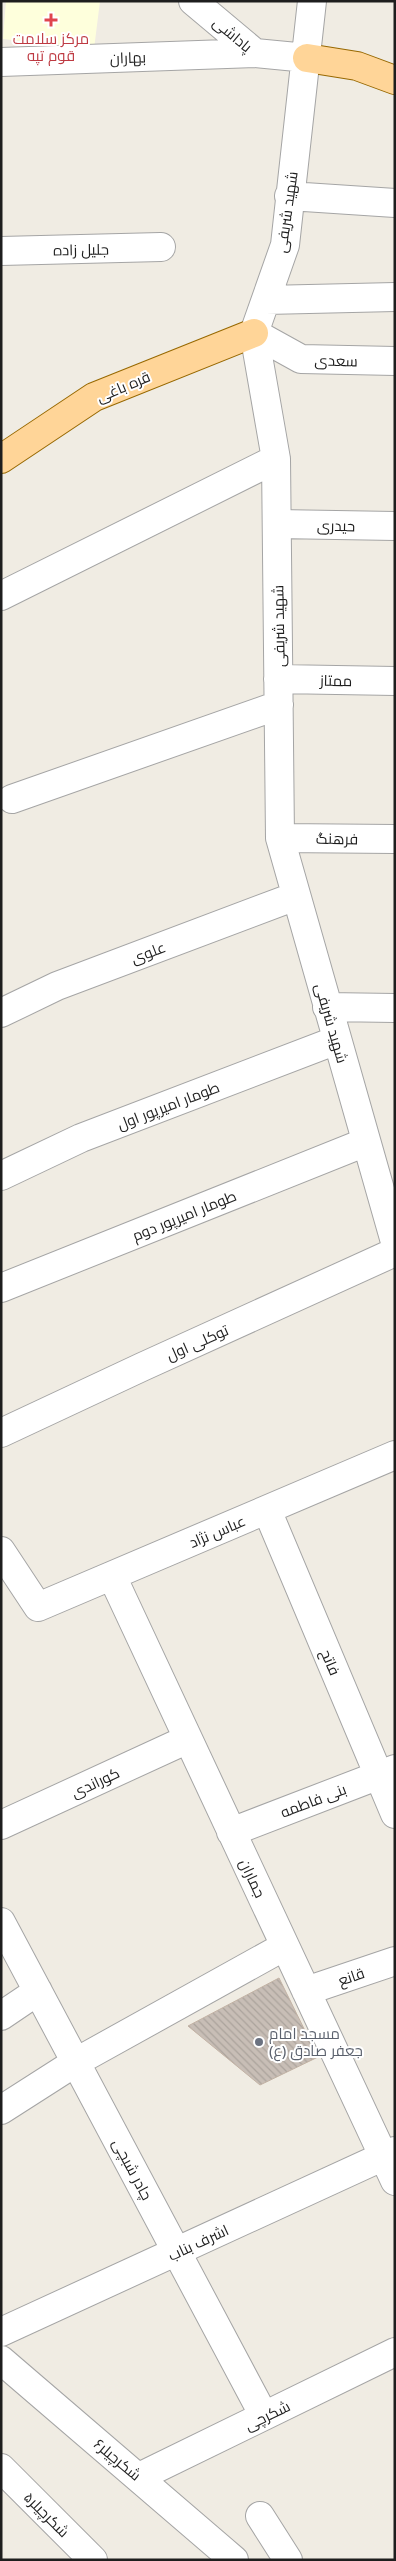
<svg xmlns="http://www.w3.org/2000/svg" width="396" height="2561" font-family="'Noto Sans',Cairo,sans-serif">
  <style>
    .education { fill: #feffdc }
    .building { fill: url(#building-back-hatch); stroke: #c2b2a4 }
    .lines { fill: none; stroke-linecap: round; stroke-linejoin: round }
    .minor-casing { stroke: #a5a5a5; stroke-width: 30 }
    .major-casing { stroke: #976800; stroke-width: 30 }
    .minor { stroke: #fff; stroke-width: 28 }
    .major { stroke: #ffd598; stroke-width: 28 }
    .health-dot { fill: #e0444e; stroke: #fff; stroke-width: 2 }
    .worship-dot { fill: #6b7280; stroke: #fff; stroke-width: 2 }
    .labels { text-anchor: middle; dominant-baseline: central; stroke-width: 4; stroke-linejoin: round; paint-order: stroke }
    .street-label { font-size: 15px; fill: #1e1e1e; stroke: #fff }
    .health-label { font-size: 15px; fill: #be3a42; stroke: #fff }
    .worship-label { font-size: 15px; fill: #5b616d; stroke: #fff; text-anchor: start }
  </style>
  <defs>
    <pattern id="building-back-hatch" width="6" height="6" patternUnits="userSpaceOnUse" patternTransform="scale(1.25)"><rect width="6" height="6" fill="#c8beb6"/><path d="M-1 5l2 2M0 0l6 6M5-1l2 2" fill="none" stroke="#aba39c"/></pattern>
  </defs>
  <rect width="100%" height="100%" fill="#f0ece3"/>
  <!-- education -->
  <path class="education" d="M6,1H100L94,49L3,39Z"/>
  <!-- building -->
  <path class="building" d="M279,1978L318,2057L260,2085L188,2026Z"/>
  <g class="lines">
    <!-- minor casing -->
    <g class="minor-casing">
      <path id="minor" d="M193,1L255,53L307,58
        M312,1L285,245L254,333L276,459L280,838L395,1242
        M1,62L255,53
        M289,196L395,203
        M1,251L161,247
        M266,300L395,297
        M254,333L301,359L395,361
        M277,524L395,526
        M1,596L276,459
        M278,679L395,681
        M12,799L279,705
        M280,838L395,839
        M327,1007L395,1008
        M1,1013L57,986L296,896
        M1,1176L81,1138L337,1040
        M1,1288L366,1142
        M1,1433L142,1367L395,1252
        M267,1510L395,1814
        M1,1551L38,1607L395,1455
        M112,1576L395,2181
        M1,1825L188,1739
        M231,1832L395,1769
        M1,1922L264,2416
        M306,1991L395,1961
        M1,2016L38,1991
        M1,2110L76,2062L285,1946
        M1,2332L395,2151
        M1,2360L234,2560
        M1,2468L93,2560
        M139,2477L395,2352
        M260,2516L288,2560"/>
    </g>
    <!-- major casing -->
    <g class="major-casing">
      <path id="major" d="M307,58L357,66L395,80
        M1,459L94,397L254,333"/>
    </g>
    <!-- minor -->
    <use href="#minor" class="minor"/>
    <!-- major -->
    <use href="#major" class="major"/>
  </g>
  <!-- markers -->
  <path class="health-dot" d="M48.5 12.5h5v5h5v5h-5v5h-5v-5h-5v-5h5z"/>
  <circle class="worship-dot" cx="259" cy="2042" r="5"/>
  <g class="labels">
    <!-- street labels -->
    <g class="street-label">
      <text transform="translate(233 34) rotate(40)">پاداشی</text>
      <text transform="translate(128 57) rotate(-2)">بهاران</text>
      <text transform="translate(286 212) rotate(-82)">شهید شریفى</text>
      <text transform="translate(81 249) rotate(-1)">جلیل زاده</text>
      <text transform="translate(336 360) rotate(1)">سعدی</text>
      <text transform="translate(123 386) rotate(-23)">قره باغی</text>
      <text transform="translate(336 525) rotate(1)">حیدری</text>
      <text transform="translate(278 626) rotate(-91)">شهید شریفى</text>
      <text transform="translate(336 680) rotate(1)">ممتاز</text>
      <text transform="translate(337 838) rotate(1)">فرهنگ</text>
      <text transform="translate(148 952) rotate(-21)">علوی</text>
      <text transform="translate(332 1023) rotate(74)">شهید شریفى</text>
      <text transform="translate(168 1105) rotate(-21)">طومار امیرپور اول</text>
      <text transform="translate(184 1215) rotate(-22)">طومار امیرپور دوم</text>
      <text transform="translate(197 1342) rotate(-24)">توکلی اول</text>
      <text transform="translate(217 1531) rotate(-23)">عباس نژاد</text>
      <text transform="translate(331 1662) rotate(67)">فاتح</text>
      <text transform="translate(95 1782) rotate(-25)">کوراندی</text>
      <text transform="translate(313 1800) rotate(-21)">بنی فاطمه</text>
      <text transform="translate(253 1878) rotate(65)">جماران</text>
      <text transform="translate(351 1976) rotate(-19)">قانع</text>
      <text transform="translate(133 2169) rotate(62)">چادر شبچی</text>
      <text transform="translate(198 2242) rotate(-25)">اشرف بناب</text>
      <text transform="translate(267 2415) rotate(-26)">شکرچی</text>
      <text transform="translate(118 2459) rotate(40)">شکرچیلر۶</text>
      <text transform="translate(47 2514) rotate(45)">شکرچیلر۵</text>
    </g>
    <!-- health labels -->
    <g class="health-label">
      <text x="51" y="38">مرکز سلامت<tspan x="51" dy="17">قوم تپه</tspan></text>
    </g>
    <!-- worship labels -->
    <g class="worship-label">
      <text x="269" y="2033">مسجد امام<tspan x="269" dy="17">جعفر صادق (ع)</tspan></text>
    </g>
  </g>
  <!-- border -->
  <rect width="396" height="2561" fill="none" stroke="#1e1e1e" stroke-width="5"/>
</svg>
